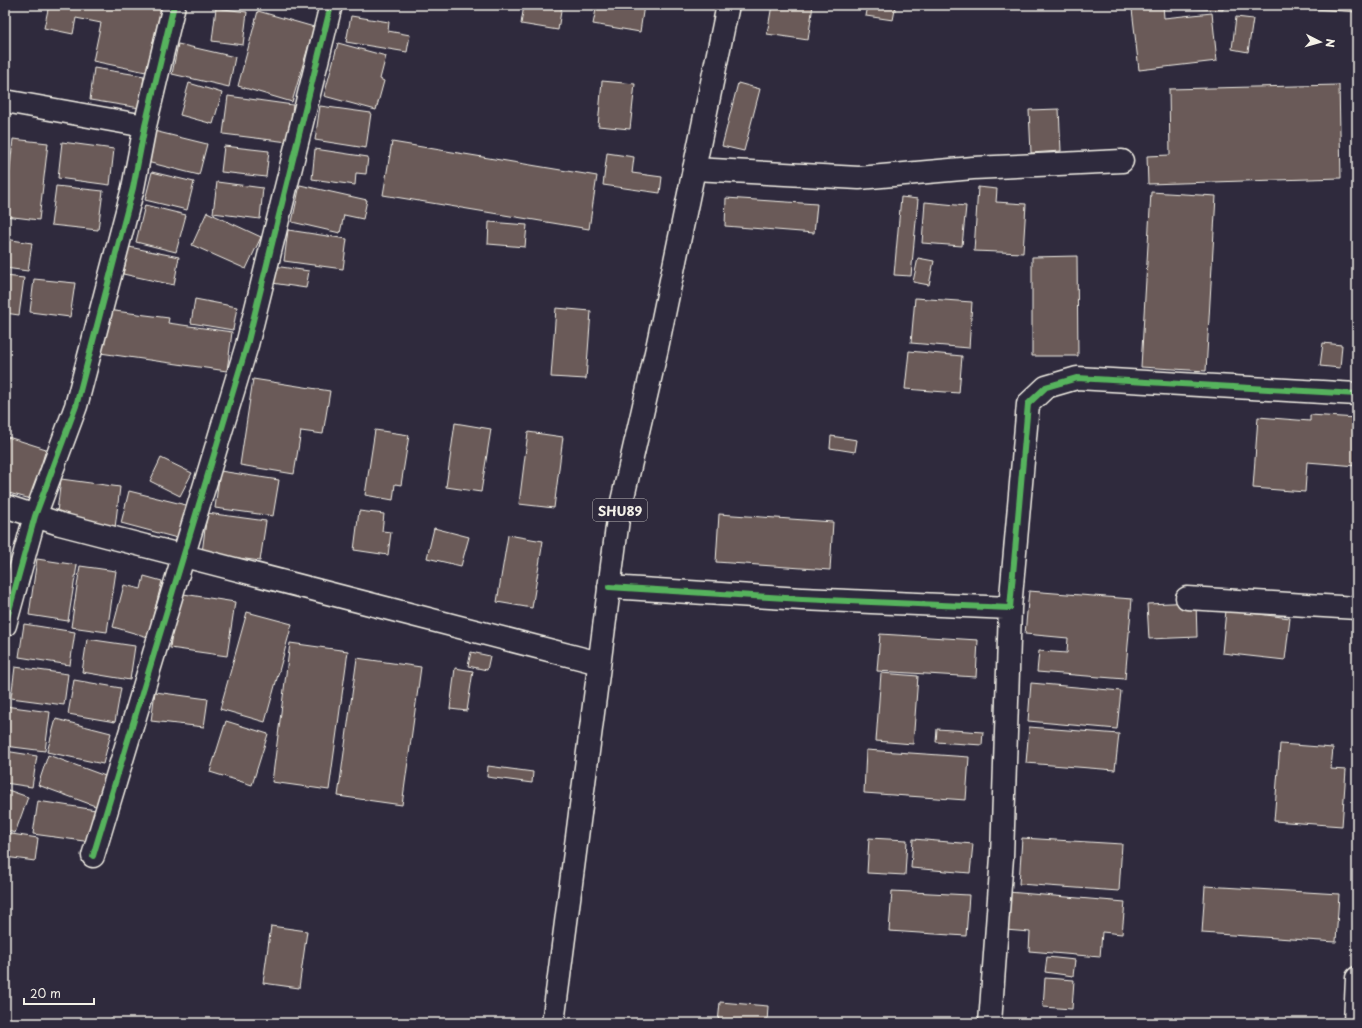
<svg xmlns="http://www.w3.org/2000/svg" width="1362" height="1028" font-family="'Playpen Sans',sans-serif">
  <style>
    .building { fill: #6a5a58; stroke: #f4f1e8 }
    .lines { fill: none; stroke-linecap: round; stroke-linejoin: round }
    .minor-casing { stroke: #f4f1e8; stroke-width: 25 }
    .major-casing { stroke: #f4f1e8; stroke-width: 25 }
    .minor { stroke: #2f2a3d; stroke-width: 22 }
    .major { stroke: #2f2a3d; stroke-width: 22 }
    .cycleway-casing { stroke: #2f2a3d; stroke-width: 8 }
    .cycleway { stroke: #56b35d; stroke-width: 6 }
    .labels { text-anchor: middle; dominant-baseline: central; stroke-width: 3.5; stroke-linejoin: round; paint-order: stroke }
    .shield { fill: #2f2a3d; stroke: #b9b5b5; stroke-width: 1 }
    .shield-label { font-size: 13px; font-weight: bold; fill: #f4f1e8 }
  </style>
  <rect width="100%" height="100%" fill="#2f2a3d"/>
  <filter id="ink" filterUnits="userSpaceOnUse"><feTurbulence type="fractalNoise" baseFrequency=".025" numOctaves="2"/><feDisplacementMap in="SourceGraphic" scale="8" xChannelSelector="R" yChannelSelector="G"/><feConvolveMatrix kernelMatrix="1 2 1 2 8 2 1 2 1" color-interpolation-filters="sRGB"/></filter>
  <g filter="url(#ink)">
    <!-- building -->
    <path class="building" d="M49,5H162L146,72L93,61L101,23L76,18L73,34L44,28Z
      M524,5H562L558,30L521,24Z
      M597,5H644L640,32L593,24Z
      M772,5H813L808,40L767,34Z
      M868,5H896L893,20L866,16Z
      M1163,5L1164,18L1212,13L1217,61L1139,70L1132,9Z
      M1184,5H1223V10L1184,8Z
      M1314,5H1357V12L1314,9Z
      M216,8L247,12L243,45L212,41Z
      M258,11L314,27L292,102L238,86Z
      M351,16L389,22L388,31L410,35L407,52L346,42Z
      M1236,17L1253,19L1248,52L1232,49Z
      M338,43L386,56L380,79L384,81L376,110L324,96Z
      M178,44L235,57L229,87L172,74Z
      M94,68L144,76L140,108L90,100Z
      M602,81L635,84L630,129L598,126Z
      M189,83L222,93L213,124L180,115Z
      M738,83L760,89L744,151L722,146Z
      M1339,85L1341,178L1148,184L1147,156L1170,155L1169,89Z
      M228,96L293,105L288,142L223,134Z
      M320,106L371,113L366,148L315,140Z
      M1059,109L1061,151L1031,153L1029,110Z
      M5,131H8L5,154Z
      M154,131L207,144L199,175L147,162Z
      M13,139L48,143L39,220L5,216Z
      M62,142L114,149L110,185L58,178Z
      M392,142L597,176L589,229L383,195Z
      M224,146L269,151L266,177L221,172Z
      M315,149L368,157L366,174L356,173L355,185L312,179Z
      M607,153L634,157L632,173L662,177L660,193L603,185Z
      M152,172L194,182L187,210L145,200Z
      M217,182L263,188L260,219L213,213Z
      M300,185L367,200L363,219L344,215L340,233L292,222Z
      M56,186L103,191L98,230L51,225Z
      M978,187L997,189L996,202L1026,204L1023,253L974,251Z
      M1151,192L1216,196L1206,371L1141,367Z
      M901,197L918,199L911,276L894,275Z
      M726,198L817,204L814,233L725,226Z
      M925,202L966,206L962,246L922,243Z
      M145,205L186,215L176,252L136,242Z
      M207,212L261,237L246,269L192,245Z
      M489,222L527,225L525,247L488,244Z
      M288,230L347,239L343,269L284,261Z
      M5,239L32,243L28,271L5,268Z
      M129,247L179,257L174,285L123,274Z
      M1077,256L1078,356H1032V257Z
      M918,258L934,261L929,285L913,282Z
      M274,266L309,271L306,288L272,283Z
      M5,276L24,278L19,315L5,313Z
      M34,279L75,283L70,317L30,312Z
      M915,298L972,302L969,348L911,343Z
      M195,299L237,307L233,330L191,323Z
      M556,308L591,311L586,379L551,377Z
      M107,310L169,318L168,323L232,332L227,371L100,353Z
      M1323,343L1342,345L1340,368L1320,366Z
      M909,351L962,356L959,393L905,389Z
      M253,379L330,391L323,434L301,431L294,474L240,465Z
      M1310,415L1357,418V466L1307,462L1305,492L1253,488L1258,417L1310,421Z
      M455,423L491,429L481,492L446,487Z
      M375,430L409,435L401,485L395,484L393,500L365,495Z
      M528,432L563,437L554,508L519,504Z
      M831,436L857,440L855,452L830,448Z
      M8,437L46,449L31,499L5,492V448Z
      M161,458L192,473L180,496L150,481Z
      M220,471L279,480L273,516L215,508Z
      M61,479L120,487L115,528L56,520Z
      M129,491L190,506L181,539L121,523Z
      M359,511L384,514L382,531L391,532L388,555L354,550Z
      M207,513L266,521L260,561L202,553Z
      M719,514L833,522L830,570L716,562Z
      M434,528L469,537L461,566L427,558Z
      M508,535L543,541L532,608L497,602Z
      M37,559L77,565L68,621L29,615Z
      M80,566L116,571L107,632L71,627Z
      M144,576L162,581L148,637L113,627L124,585L141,589Z
      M1029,591L1132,599L1125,679L1037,672L1039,651L1067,653L1068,638L1025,634Z
      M177,593L235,602L227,656L170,648Z
      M1196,602L1197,637L1149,639L1147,604Z
      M1226,610L1290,618L1285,660L1222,653Z
      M247,612L292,624L265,722L220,709Z
      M24,624L75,632L70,665L19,657Z
      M880,634L978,640L976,677L877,671Z
      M87,639L135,646L130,680L82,672Z
      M290,643L348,651L329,790L272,782Z
      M471,652L490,656L487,670L468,666Z
      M357,658L421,667L402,805L338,796Z
      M15,667L68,674L64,705L11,698Z
      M455,668L473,671L467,711L450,709Z
      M881,673L918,676L913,744L876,741Z
      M74,680L121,688L115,722L68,714Z
      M1031,683L1121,691L1117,729L1028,721Z
      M155,692L208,699L204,727L151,721Z
      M5,706L50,712L45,751L5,746Z
      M56,719L111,733L103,764L47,752Z
      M226,721L268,734L252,785L210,772Z
      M1029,727L1119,734L1115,770L1026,763Z
      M937,729L983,732L982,745L936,742Z
      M1280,744L1333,748L1331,769L1346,770L1342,826L1274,821Z
      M866,750L969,757L966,800L864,793Z
      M5,751L37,756L32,787L5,783Z
      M48,755L108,777L98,807L38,785Z
      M488,766L533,772L532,783L487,777Z
      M5,789L28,797L15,833L5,830Z
      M38,801L96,810L91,842L33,834Z
      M5,833L38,838L35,861L5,857Z
      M869,838L907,840L905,875L867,873Z
      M1022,838L1122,844L1119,891L1019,884Z
      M913,839L973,844L970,873L911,868Z
      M1205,886L1339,894L1336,942L1202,933Z
      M892,891L969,895L966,936L889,931Z
      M1008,892L1125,902L1122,934L1102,932L1100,957L1029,951L1030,932L1005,930Z
      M271,926L307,931L299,988L263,983Z
      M1047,957L1075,960L1073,976L1045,972Z
      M1045,978L1074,980L1072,1009L1043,1007Z
      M720,1002L768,1006L767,1023H718Z"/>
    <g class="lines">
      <!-- minor casing -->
      <g class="minor-casing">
        <path id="minor" d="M5,101L145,126
          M694,169L859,178L973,168L1122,161
          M5,506L60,524L599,663
          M609,587L802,599L1010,608L1028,404L1046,387L1077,378L1357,394
          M1187,598L1357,608
          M5,625L35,516L76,406L133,188L145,126L174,5
          M93,856L247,345L331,5
          M990,1023L1002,857L1010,608
          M1355,1023L1357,978"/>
      </g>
      <!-- major casing -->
      <g class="major-casing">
        <path id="major" d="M553,1023L618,519L657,348L728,5"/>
      </g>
      <!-- minor -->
      <use href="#minor" class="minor"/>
      <!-- major -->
      <use href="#major" class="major"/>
      <!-- cycleway casing -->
      <g class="cycleway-casing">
        <path id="cycleway" d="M609,587L802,599L1010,608L1028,404L1046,387L1077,378L1357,394
          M5,625L35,516L76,406L133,188L145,126L174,5
          M93,856L247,345L331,5"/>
      </g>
      <!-- cycleway -->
      <use href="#cycleway" class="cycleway"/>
    </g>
  </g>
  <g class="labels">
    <!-- shield labels -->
    <rect class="shield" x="593" y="499" width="54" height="22" rx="3"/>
    <g class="shield-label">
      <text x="620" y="510">SHU89</text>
    </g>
  </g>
  <!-- margin -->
  <rect width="1362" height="1028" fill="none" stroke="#2f2a3d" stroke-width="20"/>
  <rect x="10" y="10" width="1342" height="1008" fill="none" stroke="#f4f1e8" stroke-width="1.5" filter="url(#ink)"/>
  <!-- north arrow -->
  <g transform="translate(1320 42) rotate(96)" stroke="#2f2a3d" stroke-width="3" paint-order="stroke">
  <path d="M0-3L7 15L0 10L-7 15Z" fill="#f4f1e8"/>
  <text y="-6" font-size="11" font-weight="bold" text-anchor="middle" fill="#f4f1e8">N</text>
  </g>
  <!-- scale -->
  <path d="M24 998v6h70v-6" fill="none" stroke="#f4f1e8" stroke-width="2"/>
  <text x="30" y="998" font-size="12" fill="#f4f1e8" stroke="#2f2a3d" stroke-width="3" paint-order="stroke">20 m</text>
</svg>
